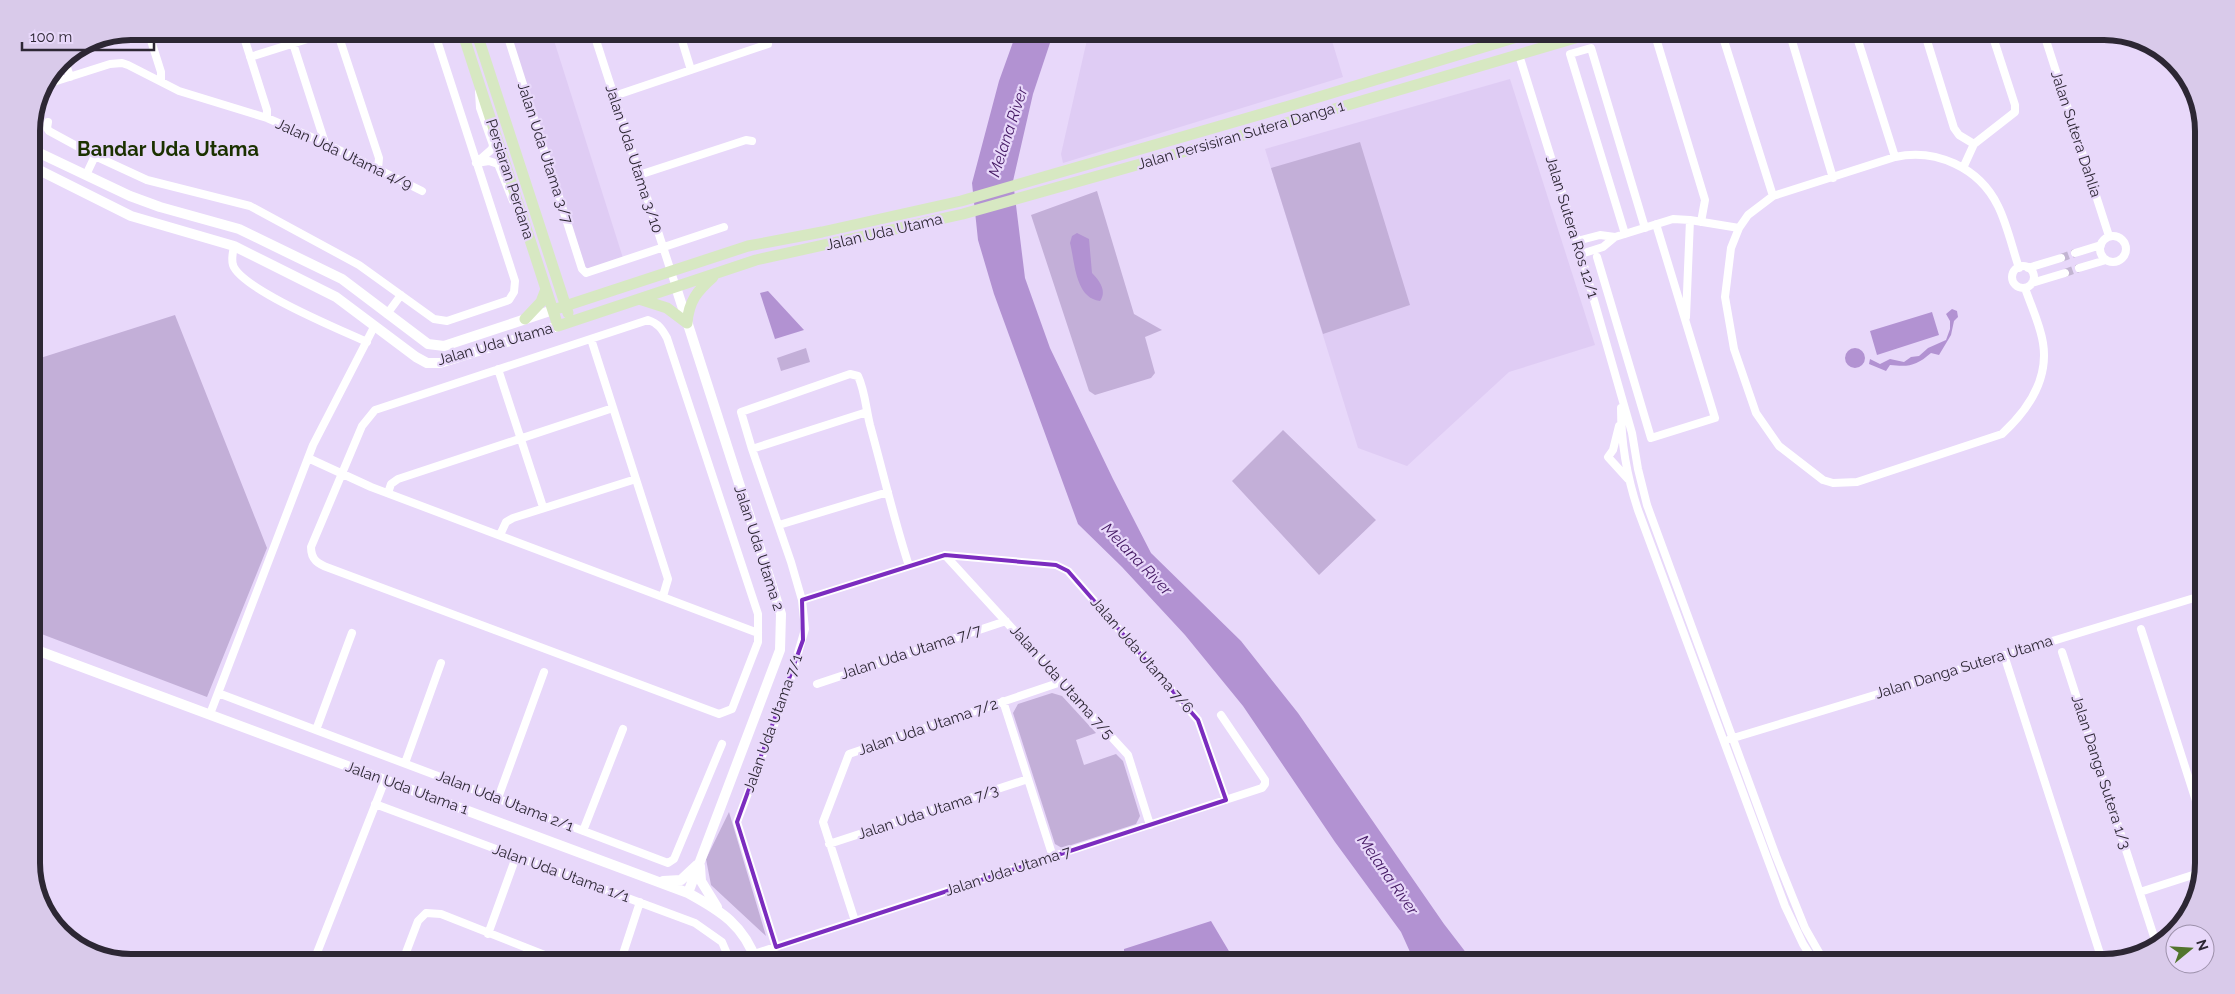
<svg xmlns="http://www.w3.org/2000/svg" width="2235" height="994" font-family="Raleway,sans-serif">
  <style>
    .built { fill: #dfccf4 }
    .green { fill: #c3afd8 }
    .water { fill: #b292d2 }
    .lines { fill: none; stroke-linecap: round; stroke-linejoin: round }
    .minor-tunnel { stroke: #c3b5d2; stroke-width: 8; stroke-dasharray: 8 4; stroke-linecap: butt }
    .minor { stroke: #fff; stroke-width: 8 }
    .tertiary { stroke: #fff; stroke-width: 10 }
    .secondary { stroke: #d7e8c2; stroke-width: 11 }
    .marked { fill: none; stroke: #7b2cbf; stroke-width: 4; stroke-linejoin: round }
    .labels { text-anchor: middle; dominant-baseline: central; stroke-width: 4.5; stroke-linejoin: round; paint-order: stroke }
    .street-label { font-size: 15px; fill: #2d2734; stroke: #e8d8fa }
    .water-label { font-size: 16px; font-style: italic; fill: #431762; stroke: #e8d8fa }
    .district-label { font-size: 20px; font-weight: bold; fill: #1b3100; stroke: #e8d8fa }
    .rim { fill: none; stroke: #2d2734; stroke-width: 6 }
  </style>
  <rect width="100%" height="100%" fill="#e8d8fa"/>
  <!-- built -->
  <path class="built" d="M509,31H551L623,258L587,269L585,267Z
    M1089,31H1329L1343,77L1063,163L1061,154Z
    M1510,79L1595,345L1509,372L1407,466L1358,448L1265,149Z"/>
  <!-- green -->
  <path class="green" d="M1360,142L1410,305L1323,334L1271,168Z
    M1097,191L1134,314L1162,330L1145,337L1155,373L1151,378L1095,395L1089,391L1031,215Z
    M175,315L267,548L207,697L31,630V361Z
    M806,348L810,362L781,371L777,358Z
    M1283,430L1376,520L1319,575L1232,481Z
    M1052,693L1062,696L1096,733L1076,740L1084,765L1116,754L1123,761L1140,816L1136,824L1062,848L1055,844L1013,713L1018,704Z
    M729,812L766,936L711,885L706,859Z"/>
  <!-- water -->
  <path class="water" d="M1017,31H1054L1033,94L1013,181L1025,278L1050,348L1113,479L1151,553L1241,641L1298,713L1444,924L1474,963H1415L1401,932L1335,842L1243,706L1185,635L1122,567L1078,524L994,294L978,240L972,183L999,81Z
    M1077,233L1089,239L1092,273C1100,281 1107,291 1100,301C1075,298 1075,262 1070,243L1072,236Z
    M768,291L804,330L775,339L760,293Z
    M1952,309L1957,311L1958,317L1954,321L1951,335L1939,355L1931,353C1916,366 1909,367 1890,365L1886,371L1869,364L1870,359L1880,364L1890,359L1904,362L1911,357L1919,356L1928,348L1946,340L1950,329V321L1946,314Z
    M1932,312L1939,335L1877,355L1870,331Z
    M1845 358a10 10 0 1 1 20 0a10 10 0 1 1-20 0Z
    M1211,921L1236,963H1124V949Z"/>
  <g class="lines">
    <!-- minor-tunnel -->
    <path class="minor-tunnel" d="M2061,258L2075,253
      M2065,273L2079,268"/>
    <!-- minor -->
    <path class="minor" d="M148,31L161,72V81
      M242,31L267,110V118
      M289,31L325,143
      M337,31L379,158L378,169
      M506,31L582,269L586,273L724,227
      M593,31L676,287
      M679,31L691,70
      M1668,31L1655,35L1705,200L1701,222
      M1721,31L1773,196
      M1789,31L1833,178
      M1855,31L1895,157
      M1924,31L1954,128L1959,135L1974,144
      M2043,31L2109,236
      M1519,55L1577,241L1632,433L1638,469L1647,505L1776,856L1805,928L1825,963
      M250,57L333,31
      M64,58L70,77
      M44,85L110,64L122,63L128,65L179,91L267,118L325,143L422,191
      M614,96L768,44L764,31
      M48,122L47,128L49,131L95,156L147,180L250,206L359,265L434,319L447,321L509,300L514,292L515,281L434,31
      M476,163L492,149L493,145L480,108L479,92
      M476,163L489,161L498,164L513,201
      M1963,168L1974,144L2015,112V105L1991,31
      M86,175L95,156
      M639,175L746,140L752,141
      M1625,234L1570,54L1591,48L1645,228
      M2100 249a13 13 0 1 1 26 0a13 13 0 1 1-26 0Z
      M1577,241L1600,235L1615,237
      M234,246C233,253 231,258 233,265C241,289 341,330 367,342
      M2075,253L2101,245
      M1581,254L1603,247L1615,237L1673,219L1690,220L1739,228
      M1597,257L1651,438L1715,418L1656,224
      M2012 277a11 11 0 1 1 22 0a11 11 0 1 1-22 0Z
      M2019,268C2012,247 2007,224 1998,206C1979,167 1935,148 1895,157L1773,196L1748,215L1739,228L1731,248L1725,297L1734,349L1756,413L1779,446L1823,480L1833,483L1857,482L2002,434C2027,411 2049,380 2043,343C2040,324 2031,306 2025,288
      M2028,268L2061,258
      M2079,268L2106,260
      M2032,283L2065,273
      M387,314L401,295
      M1686,317L1690,220
      M648,320C658,323 662,329 667,338L758,614V642L732,709L719,714L329,568C318,564 311,560 311,547L362,426L375,410Z
      M591,339L668,579L663,596
      M498,369L543,507
      M1621,408C1621,443 1627,477 1638,510L1785,906L1803,944L1815,963
      M1619,426L1613,450L1608,457L1628,479
      M752,449L867,412
      M308,458L371,487L758,633
      M388,493L391,484L398,479L613,408
      M779,525L888,492
      M500,535L506,522L513,518L636,479
      M945,555L1128,755L1150,825
      M802,600L945,555L1056,565L1068,571L1198,720L1226,800
      M2141,629L2204,826
      M2062,652L2157,946
      M2004,655L2103,963
      M817,684L1006,621
      M218,693L668,863L674,859L722,744
      M1003,701L1053,857
      M210,714L313,445L374,327
      M316,730L352,633
      M1730,739L2204,595
      M405,763L441,663
      M498,798L544,672
      M375,804L695,923L722,942L731,963
      M583,831L623,729
      M829,844L1028,779
      M2140,892L2202,872
      M855,921L823,822L849,754L1061,682
      M488,934L516,857
      M776,947L737,822L787,691L805,629L802,600L791,562L752,449L741,412L850,374L858,376C865,391 866,409 870,425C883,472 894,520 909,566
      M754,954L1262,788L1265,784V780L1221,715
      M313,963L385,780
      M402,963L418,921L426,913L441,914L565,963
      M620,963L640,902"/>
    <!-- tertiary -->
    <path class="tertiary" d="M31,149L130,196L160,207L239,229L342,279L428,344L444,346L553,310
      M31,166L131,216L234,246L336,297L416,357L427,363H440L558,326
      M676,287L781,614L780,650L688,893
      M31,648L688,893C721,911 744,925 757,963
      M700,866L701,881L717,907
      M663,881L681,880L697,865"/>
    <!-- secondary -->
    <path class="secondary" d="M462,31L558,326L756,260L963,214L1314,115L1599,31
      M476,31L568,313
      M639,299L667,308L687,323
      M553,310L748,246L822,232L961,201L1289,106L1537,31
      M525,319L541,302L546,289
      M687,323C689,301 697,291 713,277"/>
  </g>
  <!-- marked area -->
  <path class="marked" d="M945,555L1056,565L1068,571L1198,720L1226,800L776,947L737,822L803,640L802,600Z"/>
  <g class="labels">
    <!-- street labels -->
    <g class="street-label">
      <text transform="translate(2076 134) rotate(72)">Jalan Sutera Dahlia</text>
      <text transform="translate(1241 135) rotate(-16)">Jalan Persisiran Sutera Danga 1</text>
      <text transform="translate(545 153) rotate(72)">Jalan Uda Utama 3/7</text>
      <text transform="translate(344 154) rotate(25)">Jalan Uda Utama 4/9</text>
      <text transform="translate(634 159) rotate(72)">Jalan Uda Utama 3/10</text>
      <text transform="translate(510 179) rotate(72)">Persiaran Perdana</text>
      <text transform="translate(1572 227) rotate(73)">Jalan Sutera Ros 12/1</text>
      <text transform="translate(884 232) rotate(-13)">Jalan Uda Utama</text>
      <text transform="translate(495 344) rotate(-16)">Jalan Uda Utama</text>
      <text transform="translate(759 548) rotate(72)">Jalan Uda Utama 2</text>
      <text transform="translate(911 652) rotate(-18)">Jalan Uda Utama 7/7</text>
      <text transform="translate(1142 655) rotate(49)">Jalan Uda Utama 7/6</text>
      <text transform="translate(1964 667) rotate(-17)">Jalan Danga Sutera Utama</text>
      <text transform="translate(1062 682) rotate(48)">Jalan Uda Utama 7/5</text>
      <text transform="translate(773 723) rotate(-70)">Jalan Uda Utama 7/1</text>
      <text transform="translate(928 727) rotate(-19)">Jalan Uda Utama 7/2</text>
      <text transform="translate(2101 772) rotate(72)">Jalan Danga Sutera 1/3</text>
      <text transform="translate(407 788) rotate(20)">Jalan Uda Utama 1</text>
      <text transform="translate(505 801) rotate(21)">Jalan Uda Utama 2/1</text>
      <text transform="translate(928 812) rotate(-18)">Jalan Uda Utama 7/3</text>
      <text transform="translate(1008 871) rotate(-18)">Jalan Uda Utama 7</text>
      <text transform="translate(561 873) rotate(20)">Jalan Uda Utama 1/1</text>
    </g>
    <!-- water labels -->
    <g class="water-label">
      <text transform="translate(1008 132) rotate(-72)">Melana River</text>
      <text transform="translate(1137 559) rotate(46)">Melana River</text>
      <text transform="translate(1388 875) rotate(55)">Melana River</text>
    </g>
    <!-- district labels -->
    <g class="district-label">
      <text x="168" y="149">Bandar Uda Utama</text>
    </g>
  </g>
  <!-- crop -->
  <path d="M0 0H2235V994H0ZM131 40H2104A91 91 0 0 1 2195 131V863A91 91 0 0 1 2104 954H131A91 91 0 0 1 40 863V131A91 91 0 0 1 131 40Z" fill="#d9caea" fill-rule="evenodd"/>
  <path class="rim" d="M131 40H2104A91 91 0 0 1 2195 131V863A91 91 0 0 1 2104 954H131A91 91 0 0 1 40 863V131A91 91 0 0 1 131 40Z"/>
  <!-- north arrow -->
  <g transform="translate(2190 949) rotate(72)"><circle r="24" fill="#e8d8fa" stroke="#9d91ab"/>
  <path d="M0-4L9 19L0 12L-9 19Z" fill="#52752d"/>
  <text y="-8" font-size="14" font-weight="bold" text-anchor="middle" fill="#2d2734">N</text>
  </g>
  <!-- scale -->
  <path d="M22 42v8h132v-8" fill="none" stroke="#2d2734" stroke-width="2.5"/>
  <text x="30" y="42" font-size="15" fill="#2d2734" stroke="#e8d8fa" stroke-width="4" paint-order="stroke">100 m</text>
</svg>
